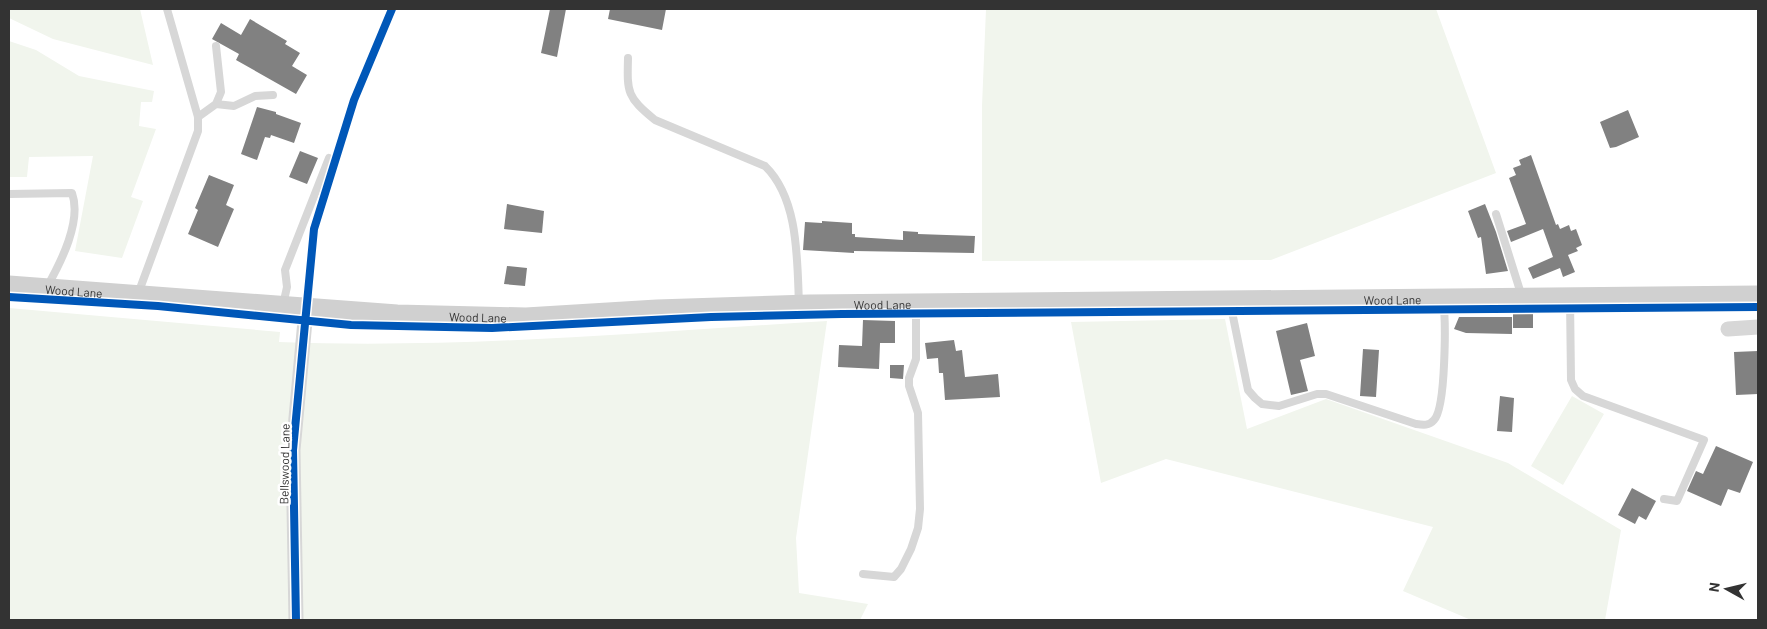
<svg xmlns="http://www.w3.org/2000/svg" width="1767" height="629" font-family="Barlow,sans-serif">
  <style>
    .green { fill: #f1f5ed }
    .building { fill: #818181 }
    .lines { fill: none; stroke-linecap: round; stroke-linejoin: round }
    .lane { stroke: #d7d7d7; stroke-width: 8 }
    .street { stroke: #d7d7d7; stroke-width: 15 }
    .secondary { stroke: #d0d0d0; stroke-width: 21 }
    .cycleway-casing { stroke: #fff; stroke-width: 11 }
    .cycleway { stroke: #0057b8; stroke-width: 8 }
    .labels { text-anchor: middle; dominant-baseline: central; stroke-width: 5; stroke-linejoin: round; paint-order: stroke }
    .street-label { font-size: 12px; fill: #333; stroke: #fff }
  </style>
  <rect width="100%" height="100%" fill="#fff"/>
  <!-- green -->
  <path class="green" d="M9,9H140L153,65L53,39L9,18Z
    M986,9H1436L1496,173L1271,260L982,261V106Z
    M9,41L36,50L79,76L154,91L152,102H141L139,126L156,129L131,197L143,201L122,258L75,251L93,156L29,157L27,177H9Z
    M9,308L280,332L279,342C461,349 645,332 827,321L796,538L799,593L868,604L860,620H9Z
    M1225,319L1247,429L1326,399L1508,463L1621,530L1605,620H1471L1403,591L1433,527L1166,459L1101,483L1071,322Z
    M1572,396L1604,414L1563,485L1531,466Z"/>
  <!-- building -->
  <path class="building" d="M550,9H566L557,57L541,53Z
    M610,9H666L662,30L608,19Z
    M250,19L287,41L285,44L300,53L292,66L307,75L296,94L236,60L239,54L212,39L221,23L241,35Z
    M257,107L276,112V114L301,123L294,143L271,135L270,138L265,137L257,160L241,154Z
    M1628,110L1639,137L1616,147L1610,148L1600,122Z
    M300,151L318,158L307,184L289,177Z
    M1531,155L1556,225L1558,224L1560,229L1569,225L1571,231L1576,229L1582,245L1576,248L1578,251L1568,255L1575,272L1563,277L1560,268L1533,279L1528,268L1553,257L1543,229L1511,242L1507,231L1526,224L1509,178L1516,175L1513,168L1521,165L1519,160Z
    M209,175L234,185L226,205L234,209L218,247L188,234L198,210L195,208Z
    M507,204L544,211L542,233L504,229Z
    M1485,204L1496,232L1508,271L1486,274L1481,237L1478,238L1468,211Z
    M822,221L852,223V234H855V237L903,240V231L918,232V234L975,236L974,253L854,251V253L803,250L805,222L822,223Z
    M507,266L527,268L525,286L504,284Z
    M1513,312L1533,313V328H1513Z
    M1459,317H1512V334L1466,333L1454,329Z
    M863,320L895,321V343H880L879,369L838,367L839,345L862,346Z
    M1307,323L1315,356L1300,360L1308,391L1291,395L1276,331Z
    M954,340L956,351L962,350L965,377L998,374L1000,397L945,400L943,373H939L938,358L927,359L925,343Z
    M1363,349L1379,350L1376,397L1360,396Z
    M1758,351V394L1736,395L1734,352Z
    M890,365H904L903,379L890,378Z
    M1500,396L1514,398L1512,432L1497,431Z
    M1716,446L1753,462L1740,493L1728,489L1721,506L1687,491L1696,471L1703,474Z
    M1632,488L1656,501L1646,520L1639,516L1635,524L1618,515Z"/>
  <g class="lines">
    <!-- lane -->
    <path class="lane" d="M628,58C627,93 627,97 655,120L765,166C799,199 797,260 799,304
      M216,104L234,106L255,96L273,95
      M198,117L216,104L221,92L216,46
      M9,194L72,193C82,221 61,262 47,287
      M1496,214L1522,297
      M138,294L198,131V117L167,9
      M1570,299L1571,380L1575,389L1583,396L1704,440L1677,501L1664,499
      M1230,302L1248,390L1255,398L1262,404L1279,406L1317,394H1326L1416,424C1423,425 1429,426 1434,420C1446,408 1446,319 1443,300
      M283,305L287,287L285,270L329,158
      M863,574L894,577L901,569L911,549L918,528L920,509L918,413L909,386V378L916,359V306"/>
    <!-- street -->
    <path class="street" d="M1728,329L1758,327
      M296,620L293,450L306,310"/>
    <!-- secondary -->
    <path class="secondary" id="s1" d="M9,286L397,315L526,318L657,310L809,305L1758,296"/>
    <!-- cycleway casing -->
    <g class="cycleway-casing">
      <path id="cycleway" d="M9,297L158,306L351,325L492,328L711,317L842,314L1758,307
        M296,620L293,450L314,229L354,100L392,9"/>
    </g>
    <!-- cycleway -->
    <use href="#cycleway" class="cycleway"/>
  </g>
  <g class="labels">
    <!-- street labels -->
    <g class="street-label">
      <text stroke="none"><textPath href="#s1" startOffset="65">Wood Lane</textPath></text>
      <text stroke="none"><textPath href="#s1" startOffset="1385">Wood Lane</textPath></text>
      <text stroke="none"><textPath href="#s1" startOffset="875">Wood Lane</textPath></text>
      <text stroke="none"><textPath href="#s1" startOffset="470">Wood Lane</textPath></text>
      <text transform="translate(284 464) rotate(-89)">Bellswood Lane</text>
    </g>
  </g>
  <!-- border -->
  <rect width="1767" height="629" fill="none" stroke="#333333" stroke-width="20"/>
  <!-- north arrow -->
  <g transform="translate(1727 589) rotate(278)" stroke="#ffffff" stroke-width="4" paint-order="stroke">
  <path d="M0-4L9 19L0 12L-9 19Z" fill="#333333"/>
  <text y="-8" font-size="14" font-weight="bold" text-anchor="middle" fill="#333333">N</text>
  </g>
</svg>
